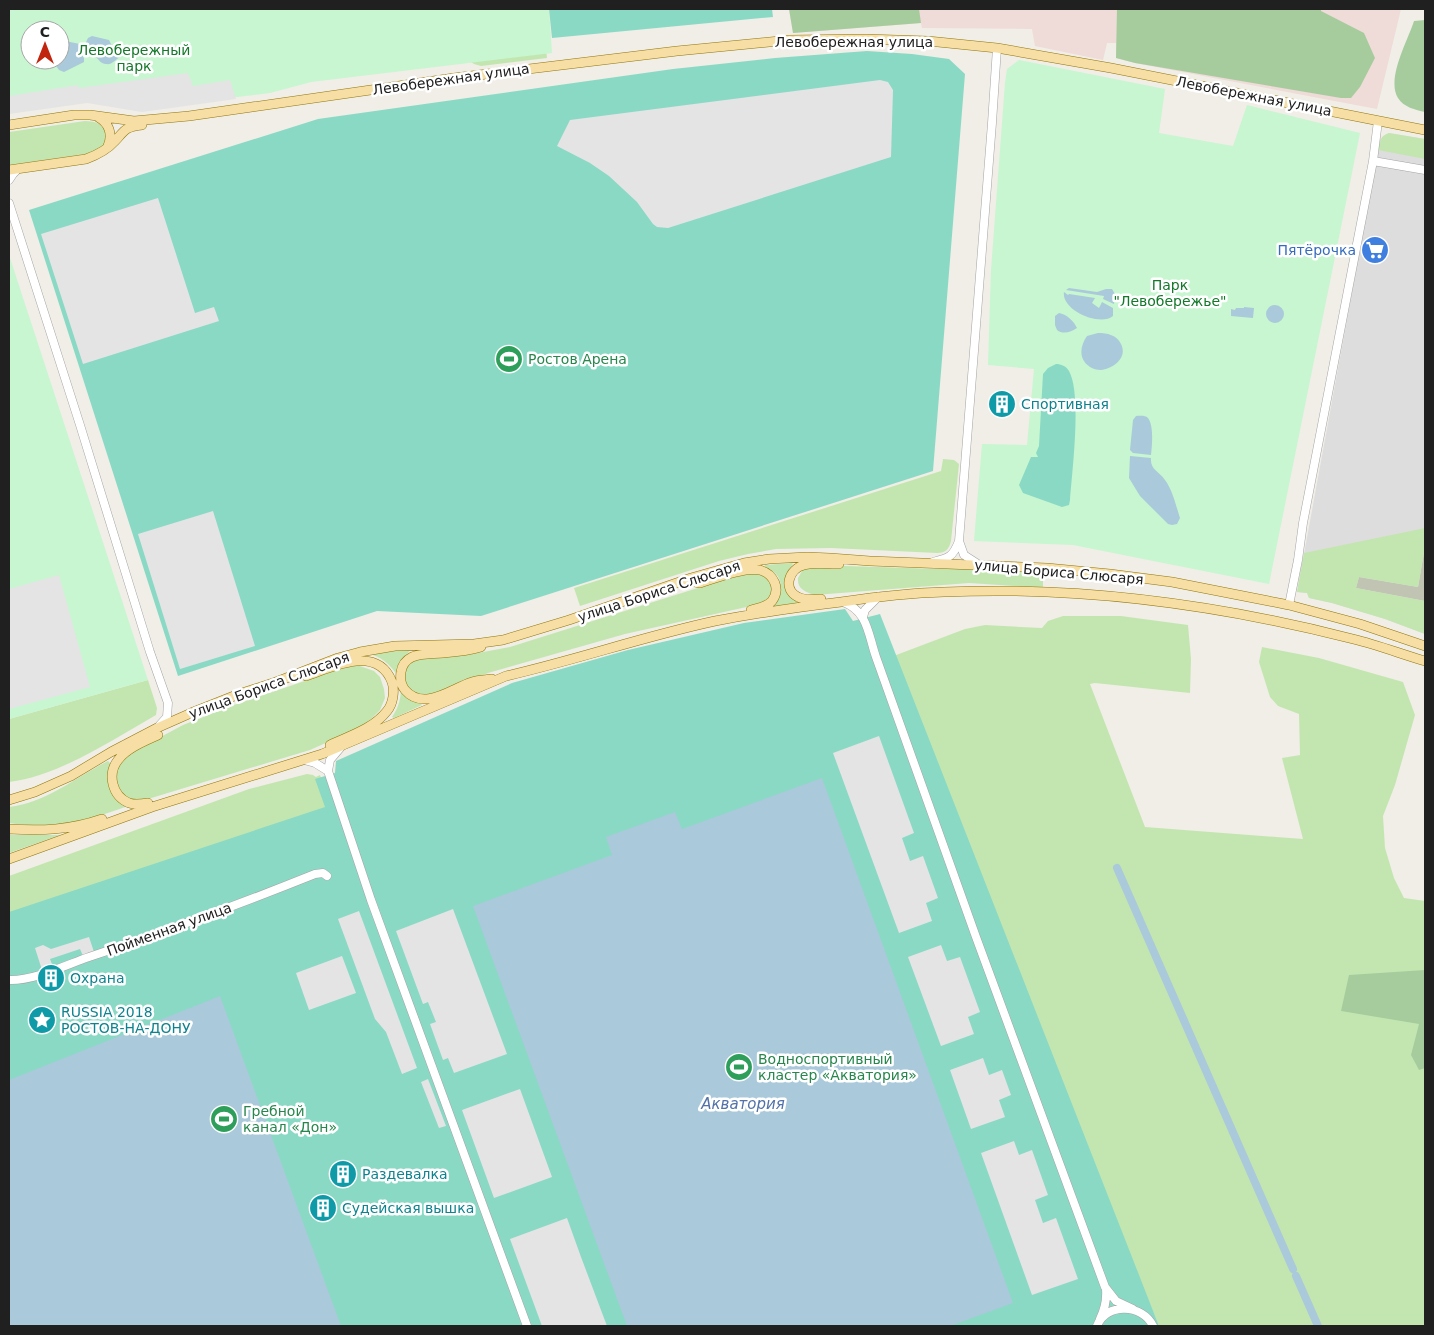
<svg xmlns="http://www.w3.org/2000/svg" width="1434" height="1335" font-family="'DejaVu Sans',sans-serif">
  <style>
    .residential { fill: #dedddd }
    .commercial { fill: #efdbd7 }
    .construction { fill: #c1c4b2 }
    .grass { fill: #c3e6b0 }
    .forest { fill: #a6cc9e }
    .park { fill: #c7f6d1; fill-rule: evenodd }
    .pitch { fill: #8ad9c5 }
    .parking { fill: #e4e4e4 }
    .water { fill: #aac9da }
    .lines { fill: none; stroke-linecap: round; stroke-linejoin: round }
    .canal { stroke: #aac9da; stroke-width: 8 }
    .minor-casing { stroke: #a4a4a4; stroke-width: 9 }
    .major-casing { stroke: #91760a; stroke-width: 10 }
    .minor { stroke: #fff; stroke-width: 8 }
    .major { stroke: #f6dea5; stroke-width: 9 }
    .labels { text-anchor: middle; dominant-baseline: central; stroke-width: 5; stroke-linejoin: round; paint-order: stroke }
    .street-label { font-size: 14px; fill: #202020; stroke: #fff }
    .park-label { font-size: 14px; fill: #137829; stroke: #fff }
    .shop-label { font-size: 14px; fill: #366cbe; stroke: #fff; text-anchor: end }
    .leisure-label { font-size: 14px; fill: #27864d; stroke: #fff; text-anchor: start }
    .culture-label { font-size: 14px; fill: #0d838f; stroke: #fff; text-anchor: start }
    .water-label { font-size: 15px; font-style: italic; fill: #5272a9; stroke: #fff }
  </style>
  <rect width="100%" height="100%" fill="#f0eee7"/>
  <!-- residential -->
  <path class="residential" d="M1389,133L1425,139V634L1385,619L1332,603L1309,598L1307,593L1297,592L1380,140L1383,136Z"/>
  <!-- commercial -->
  <path class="commercial" d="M789,9H1401L1377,109L1135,63L1116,58V43H1107L1103,60L1035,46L1032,29L922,28L921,23L793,33Z"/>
  <!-- construction -->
  <path class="construction" d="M1425,547V601L1356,588L1359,577L1418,587Z"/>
  <!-- grass -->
  <path class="grass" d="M545,40L547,58L481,66L474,64L468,60Z
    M85,121C97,121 102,124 107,134L106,144L99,152L9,165V132Z
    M1389,133L1425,139V159L1378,150C1380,142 1380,136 1389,133Z
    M943,459L954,460L959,464L951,541C949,549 946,553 937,553L831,548L776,549L748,554L719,561L580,606L574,588L941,471Z
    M1425,528V547L1418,587L1359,577L1356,588L1425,601V634L1385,619L1332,603L1309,598L1307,593L1297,592L1304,553Z
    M792,563L793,564L788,571L784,583L791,597L798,602V604L775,608L773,606C780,597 785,584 776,574C773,571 768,570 765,567V565Z
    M815,565L938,569L985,568L1043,572V588L969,583L815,595C805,592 797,589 798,578L803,569Z
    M753,573C767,574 768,578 773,589L770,597L760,604L625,634L488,673L431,695L419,696L411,692L405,685L403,676L405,669L411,662L420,658L467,655L510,647L685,592L727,579Z
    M1063,616H1121L1188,625L1191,659L1190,693L1095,683L1090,684L1145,827L1303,839L1282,758L1300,755L1299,714L1278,706L1270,697L1259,662L1262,647L1319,658L1403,682L1415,715L1395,785L1383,816L1385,848L1394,878L1404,898L1425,901V1326H1159L883,660L965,629L985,625L1042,628L1048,621Z
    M409,649L410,650L402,662L399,678C392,667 385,659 373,655V654Z
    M357,665L374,671L380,677L384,689L385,698L380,710L371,719L361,727L310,750L148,799C137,801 121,800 117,787C115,782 116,775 115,770L127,755L183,725L234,705L334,671Z
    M148,680L157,708L156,715C112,740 59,776 9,782V719Z
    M401,686L422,705L394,718L392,717C399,707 401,698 401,686Z
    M108,761L111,764C104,787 109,791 128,806C113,811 98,817 83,820C59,826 33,827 9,823V807C46,803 76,777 108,761Z
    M307,774L313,775L316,777L320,775L361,894L9,976V876L249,789Z
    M9,834L13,835H60L9,853Z"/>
  <!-- forest -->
  <path class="forest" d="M789,9H919L921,23L793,33Z
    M1117,9H1321V11L1364,33L1375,58L1360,87L1351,98H1341L1135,63L1116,58Z
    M1425,20V112C1416,110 1403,107 1398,98C1386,79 1408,40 1414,21Z
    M1425,970V1068L1419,1070L1411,1055L1419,1024L1341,1011L1349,975Z"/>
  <!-- park -->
  <path class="park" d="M9,9H549L552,53L311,82L270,93L137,109L82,101L9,112ZM30,30H60V60H30Z
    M1019,60L1165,89L1159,133L1233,146L1247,105L1360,133L1269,584L1073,545L974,541L982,444L1027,445L1034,369L988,365L991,270L1005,83L1007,69Z
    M9,255L148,680L9,719Z"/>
  <!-- pitch -->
  <path class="pitch" d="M549,9H772L773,17L552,38Z
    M867,51L912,54L949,59L965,74L933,471L481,616L377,611L178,676L29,210L318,119L673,69L775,58Z
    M1056,364C1061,364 1066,366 1069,371C1082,394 1072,472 1070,500L1069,505L1062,507L1023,493L1019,485L1031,457H1038L1036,453L1039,446L1043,374L1048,368Z
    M845,609L853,621L880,614L1159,1326H9V912L325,807L315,779L335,773L336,761L512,683L628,650L744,623Z"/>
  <!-- parking -->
  <path class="parking" d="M188,73L193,86L230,80L236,99L142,112L87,103L9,114V96L78,85L79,88Z
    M880,80L888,82L893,90L891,157L668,228L657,227L653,224L637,202L609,176L590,163L557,146L570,120Z
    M158,198L195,313L214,307L219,321L83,364L41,234Z
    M213,511L255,646L180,669L138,534Z
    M59,575L90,687L9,709V589Z
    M879,736L914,833L902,838L910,861L923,856L938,898L926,903L932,921L899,933L833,753Z
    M453,909L507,1054L454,1073L448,1058L443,1060L430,1024L436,1022L428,1002L423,1004L396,931Z
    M359,911L417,1068L402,1074L386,1032L375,1019L338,919Z
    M89,937L94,952L83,956L80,949L50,959L53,967L42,970L35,948L43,945L51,949Z
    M941,945L947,961L960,957L980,1012L968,1017L974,1034L941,1046L908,957Z
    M342,956L356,993L309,1010L296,973Z
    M983,1058L989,1075L1002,1070L1011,1095L999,1100L1005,1117L971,1129L950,1070Z
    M428,1079L446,1126L439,1128L421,1082Z
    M520,1089L552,1177L494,1198L462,1110Z
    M1014,1141L1019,1155L1032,1150L1048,1195L1035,1200L1043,1223L1056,1218L1078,1279L1032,1295L981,1153Z
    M567,1218L581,1257L607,1326H542L510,1239Z"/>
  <!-- water -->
  <path class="water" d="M92,36L109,40L113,48L116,49L120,57C115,60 112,65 106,64C101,64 99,60 96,57C89,51 82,48 88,38Z
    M60,40L80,44V52L84,58V62L64,72L59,70L52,60H60Z
    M1069,288L1097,292L1106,289H1112L1115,294L1114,304L1103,299L1104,296L1066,290Z
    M1064,292L1068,295L1069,294L1095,298L1092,303L1099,308L1102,302L1113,308V316C1100,327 1061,310 1064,292Z
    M1266 314a9 9 0 1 1 18 0a9 9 0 1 1-18 0Z
    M1244,307L1254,308L1253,318L1231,316V309L1235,310L1236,308H1244Z
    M1059,313C1066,314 1074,321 1077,328C1071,332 1063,335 1057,330L1055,325V316Z
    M1098,333C1107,333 1117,335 1121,344C1128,358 1113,369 1101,370C1097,370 1093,369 1090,367C1078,359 1080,346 1087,336Z
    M1136,416C1140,416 1145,415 1148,418C1154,426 1152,446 1151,455L1133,453L1130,450L1133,420Z
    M1130,456L1151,458C1150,470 1159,471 1165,480C1173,491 1176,506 1180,518L1177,524L1172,525L1168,524L1140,496L1129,478Z
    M822,778L1013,1303L950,1326H627L473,906L612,855L606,837L675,812L682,829Z
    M220,996L341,1326H9V1080Z"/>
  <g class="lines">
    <!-- canal -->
    <path class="canal" d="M1117,868L1293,1269
      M1296,1276L1318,1326"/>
    <!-- minor casing -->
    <g class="minor-casing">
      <path id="minor" d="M1373,161L1425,170
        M9,180L13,174L18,169
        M9,203L80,425L150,652L168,703L167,717L159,726
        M959,541L964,555L978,564
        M933,562C949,558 953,557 959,541L992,123L997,48
        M843,602C868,611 868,634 876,657L976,937L1105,1287L1116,1301L1133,1309
        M1289,605L1298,560L1303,523L1373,161L1378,121
        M863,617L865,610L878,597
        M341,747L330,760L328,771L371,900L527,1326
        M304,760L315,763L328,771
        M9,980C33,981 66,965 89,957C165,932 240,904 315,874L323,873L327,876
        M1100,1319C1105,1309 1107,1301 1106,1289
        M1097,1326C1106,1302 1143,1304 1153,1326"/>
    </g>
    <!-- major casing -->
    <g class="major-casing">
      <path id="major" d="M98,117C109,123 113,134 108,146
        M9,125L74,115H90L134,121L189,116L454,78L677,51L789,40L866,39L928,41L997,48L1111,68L1425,130
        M9,170L86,159C97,155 107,150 115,141C125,130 125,127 142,125
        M691,578L695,582L700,583C716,578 744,567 760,570C774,574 781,589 772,601C767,607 758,608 751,610
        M821,599C813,599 805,601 798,597C782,589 789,569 804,565C814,562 828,564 839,564
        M481,647C468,651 456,652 443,653C433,654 422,653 412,657C406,660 402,665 401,672C400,678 401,685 405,690C424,712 452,688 472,682C478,680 485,680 492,679
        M306,676C333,667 377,644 392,682C395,691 393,704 387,711C373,729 349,736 330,745
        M9,800L35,792L71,776L111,752L157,728L191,713L239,694L276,682L338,658L360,652L395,646L474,644L503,640L569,620L691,578L744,563L769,559L807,557L830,558L870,561L1047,568L1110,574L1172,582L1289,605L1360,624L1425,646
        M148,803C142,804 135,805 129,803C112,796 107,774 118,760C127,748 145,741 158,735
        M9,829C42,831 70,830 102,819
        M9,859L152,807L322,754L506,676C576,660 645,636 715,621C757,613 799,607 841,602C875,597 909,593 944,592C1081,586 1220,605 1353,639C1378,645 1401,654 1425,661"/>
    </g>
    <!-- minor -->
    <use href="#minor" class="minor"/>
    <!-- major -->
    <use href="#major" class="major"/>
  </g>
  <!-- icons -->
  <defs>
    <g id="supermarket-disc" transform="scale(1.4375)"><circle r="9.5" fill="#3f7fe0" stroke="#fff"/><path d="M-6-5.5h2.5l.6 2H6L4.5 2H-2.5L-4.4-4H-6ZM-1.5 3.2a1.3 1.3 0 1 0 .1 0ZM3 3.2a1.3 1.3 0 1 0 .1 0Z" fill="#fff"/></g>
    <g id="stadium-disc" transform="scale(1.4375)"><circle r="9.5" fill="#2e9e5b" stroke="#fff"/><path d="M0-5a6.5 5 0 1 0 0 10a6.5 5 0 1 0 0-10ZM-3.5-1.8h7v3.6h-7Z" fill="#fff"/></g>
    <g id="building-disc" transform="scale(1.4375)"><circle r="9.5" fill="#0f9aa8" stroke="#fff"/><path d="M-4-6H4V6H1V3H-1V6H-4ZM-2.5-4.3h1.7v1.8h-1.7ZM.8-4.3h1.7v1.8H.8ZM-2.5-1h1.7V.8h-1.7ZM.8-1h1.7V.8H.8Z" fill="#fff"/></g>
    <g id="sight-disc" transform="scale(1.4375)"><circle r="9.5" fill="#0f9aa8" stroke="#fff"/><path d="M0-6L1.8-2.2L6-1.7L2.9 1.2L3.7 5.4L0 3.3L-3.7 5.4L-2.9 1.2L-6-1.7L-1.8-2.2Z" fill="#fff"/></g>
  </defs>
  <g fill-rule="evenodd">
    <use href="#supermarket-disc" x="1375" y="250"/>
    <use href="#stadium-disc" x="509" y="359"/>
    <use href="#building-disc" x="1002" y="404"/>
    <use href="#building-disc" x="51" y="978"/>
    <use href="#sight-disc" x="42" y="1020"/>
    <use href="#stadium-disc" x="739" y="1067"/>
    <use href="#stadium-disc" x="224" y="1119"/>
    <use href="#building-disc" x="343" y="1174"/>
    <use href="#building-disc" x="323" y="1208"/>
  </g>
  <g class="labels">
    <!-- street labels -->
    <g class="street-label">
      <text x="854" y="42">Левобережная улица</text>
      <text transform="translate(451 79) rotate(-8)">Левобережная улица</text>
      <text transform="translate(1254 96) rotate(11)">Левобережная улица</text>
      <text transform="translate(1059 572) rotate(5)">улица Бориса Слюсаря</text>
      <text transform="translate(659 591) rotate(-18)">улица Бориса Слюсаря</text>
      <text transform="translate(269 685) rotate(-20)">улица Бориса Слюсаря</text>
      <text transform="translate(169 929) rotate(-20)">Пойменная улица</text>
    </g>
    <!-- park labels -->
    <g class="park-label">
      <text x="134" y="50">Левобережный<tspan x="134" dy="16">парк</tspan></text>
      <text x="1170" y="285">Парк<tspan x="1170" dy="16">"Левобережье"</tspan></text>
    </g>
    <!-- shop labels -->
    <g class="shop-label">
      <text x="1356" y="250">Пятёрочка</text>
    </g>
    <!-- leisure labels -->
    <g class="leisure-label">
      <text x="528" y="359">Ростов Арена</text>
      <text x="758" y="1059">Водноспортивный<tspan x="758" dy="16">кластер «Акватория»</tspan></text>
      <text x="243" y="1111">Гребной<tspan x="243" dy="16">канал «Дон»</tspan></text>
    </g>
    <!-- culture labels -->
    <g class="culture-label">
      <text x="1021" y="404">Спортивная</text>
      <text x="70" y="978">Охрана</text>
      <text x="61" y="1012">RUSSIA 2018<tspan x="61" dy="16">РОСТОВ-НА-ДОНУ</tspan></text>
      <text x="362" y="1174">Раздевалка</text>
      <text x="342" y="1208">Судейская вышка</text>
    </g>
    <!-- water labels -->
    <g class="water-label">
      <text x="743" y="1104">Акватория</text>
    </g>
  </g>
  <!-- border -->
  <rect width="1434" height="1335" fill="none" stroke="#202020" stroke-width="20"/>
  <!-- north arrow -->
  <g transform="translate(45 45)"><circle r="24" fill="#ffffff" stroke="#a6a6a6"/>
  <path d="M0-4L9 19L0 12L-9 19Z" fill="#c2250e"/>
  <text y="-8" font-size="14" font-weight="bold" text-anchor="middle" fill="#202020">С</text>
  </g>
</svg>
